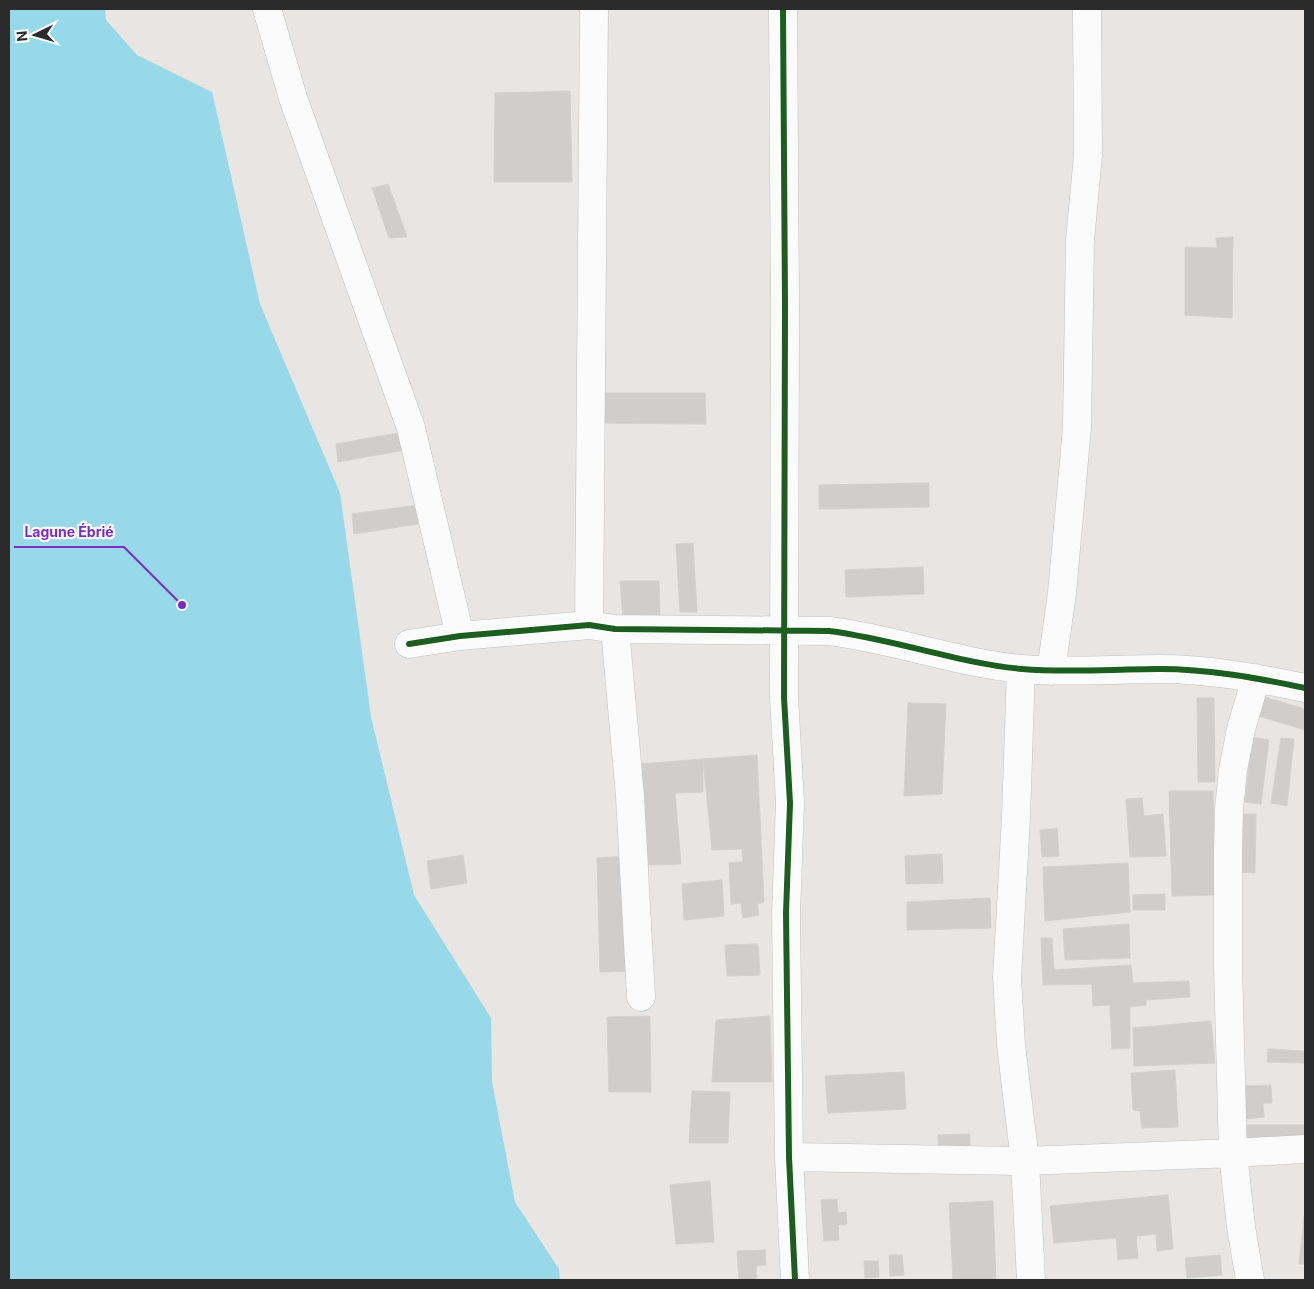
<svg xmlns="http://www.w3.org/2000/svg" width="1314" height="1289" font-family="Inter,sans-serif">
  <style>
    .water { fill: #97d8e9 }
    .building { fill: #d0cdcb; stroke: #d3d1ce }
    .lines { fill: none; stroke-linecap: round; stroke-linejoin: round }
    .street-casing { stroke: #c2c2c2; stroke-width: 29 }
    .street { stroke: #fcfbfb; stroke-width: 28 }
    .cycleway-casing { stroke: #fff; stroke-width: 9 }
    .cycleway { stroke: #1b5e20; stroke-width: 6 }
    .leader { fill: none; stroke: #7b2cbf; stroke-width: 2 }
    .callout-dot { fill: #7b2cbf; stroke: #fff; stroke-width: 2 }
    .callout-label { font-size: 14px; text-anchor: middle; font-weight: bold; fill: #7b2cbf; stroke: #fff; stroke-width: 4.5; stroke-linejoin: round; paint-order: stroke }
  </style>
  <rect width="100%" height="100%" fill="#e8e5e2"/>
  <!-- water -->
  <path class="water" d="M9,9H105L106,20L137,55L212,92L260,304L340,493L371,717L414,895L491,1018L492,1082L515,1202L559,1269L560,1280H9Z"/>
  <!-- building -->
  <path class="building" d="M570,91L572,182H494L495,93Z
    M388,184L407,237L389,238L372,188Z
    M1233,237L1232,318L1185,315V247L1217,248L1216,238Z
    M597,393H705L706,424L598,423Z
    M403,432L405,450L338,462L336,444Z
    M929,483V507L819,509V485Z
    M418,505V524L354,534L352,514Z
    M693,543L697,612H680L676,544Z
    M923,567L924,594L846,597L845,570Z
    M620,581H659L660,617L623,618Z
    M1261,696L1305,709V730L1255,715Z
    M1197,698H1214L1215,782H1198Z
    M908,703L946,704L942,794L904,796Z
    M1252,737L1269,740L1261,804L1245,802Z
    M1281,738L1294,739L1287,806L1271,803Z
    M757,755L764,902L757,904L759,915L743,918L741,903L731,904L729,863L743,862L742,849L712,850L703,759Z
    M703,759V792L675,793L681,864L647,865L640,764Z
    M1169,791H1213L1215,895L1172,896Z
    M1142,798L1144,816L1163,814L1166,856L1130,857L1126,799Z
    M1238,814H1256L1255,873L1238,872Z
    M1057,828L1059,856L1042,857L1040,830Z
    M942,854L943,883L906,884L905,856Z
    M463,855L467,883L431,889L427,861Z
    M628,856L630,971L600,972L597,858Z
    M1128,863L1130,912L1045,921L1043,867Z
    M722,880L724,916L684,920L682,884Z
    M1165,894V910H1133V895Z
    M990,898L991,928L907,930V902Z
    M1129,924L1130,958L1065,960L1063,929Z
    M1041,938H1052L1054,970L1131,965L1133,983L1189,981L1190,997L1146,1000V1005L1130,1007V1048L1112,1049L1110,1005L1093,1006L1092,984L1043,985Z
    M758,944L760,975L727,976L725,945Z
    M650,1016L651,1092H609L607,1017Z
    M770,1016L772,1082H712L716,1020Z
    M1211,1021L1215,1063L1134,1066L1133,1028Z
    M1268,1049L1305,1051V1063L1267,1062Z
    M1175,1070L1178,1127L1142,1128L1140,1111L1133,1110L1131,1073Z
    M904,1072L906,1109L828,1113L825,1076Z
    M1271,1085L1272,1103H1263L1264,1117L1245,1119L1243,1086Z
    M692,1091L730,1092L728,1143H689Z
    M1246,1125H1305V1141L1246,1140Z
    M970,1134V1156H939L938,1135Z
    M710,1181L714,1242L676,1244L670,1185Z
    M1168,1195L1173,1249L1157,1251L1156,1234L1136,1236L1138,1258L1118,1260L1116,1238L1054,1243L1050,1206Z
    M837,1199L838,1213L846,1212L847,1224L838,1225L839,1240L824,1241L821,1200Z
    M993,1201L996,1280H953L949,1203Z
    M1304,1216H1305V1264H1299Z
    M765,1250L766,1265L756,1266L757,1280H739L737,1251Z
    M889,1255H902L904,1275L890,1276Z
    M1220,1255L1222,1275L1187,1278L1185,1258Z
    M864,1261H878L879,1277L865,1278Z"/>
  <g class="lines">
    <!-- street casing -->
    <g class="street-casing">
      <path id="street" d="M267,9L293,98L411,428L460,636
        M783,9L785,305L784,697L790,803L786,913L789,1157L795,1280
        M589,625L594,9
        M615,629L630,796L641,997
        M409,644L460,636L589,625L615,629L829,631C894,639 957,663 1022,669C1067,673 1113,669 1159,669C1209,669 1257,678 1305,688
        M1021,669L1016,817L1007,978L1011,1045L1025,1161L1031,1280
        M1051,671L1062,593L1077,428L1080,240L1088,155L1087,9
        M789,1157L1025,1161L1233,1153L1305,1149
        M1250,1280L1241,1227L1233,1153L1228,966V853L1229,809L1233,770L1241,729L1256,678"/>
    </g>
    <!-- street -->
    <use href="#street" class="street"/>
    <!-- cycleway casing -->
    <g class="cycleway-casing">
      <path id="cycleway" d="M783,9L785,305L784,697L790,803L786,913L789,1157L795,1280
        M409,644L460,636L589,625L615,629L829,631C894,639 957,663 1022,669C1067,673 1113,669 1159,669C1209,669 1257,678 1305,688"/>
    </g>
    <!-- cycleway -->
    <use href="#cycleway" class="cycleway"/>
  </g>
  <!-- callouts -->
  <path class="leader" d="M182 605L124 547H14"/>
  <circle class="callout-dot" cx="182" cy="605" r="5"/>
  <g class="callout-label">
    <text x="69" y="537">Lagune Ébrié</text>
  </g>
  <!-- border -->
  <rect width="1314" height="1289" fill="none" stroke="#2b2b2b" stroke-width="20"/>
  <!-- north arrow -->
  <g transform="translate(35 35) rotate(265)" stroke="#ffffff" stroke-width="4" paint-order="stroke">
  <path d="M0-4L9 19L0 12L-9 19Z" fill="#2b2b2b"/>
  <text y="-8" font-size="14" font-weight="bold" text-anchor="middle" fill="#2b2b2b">N</text>
  </g>
</svg>
